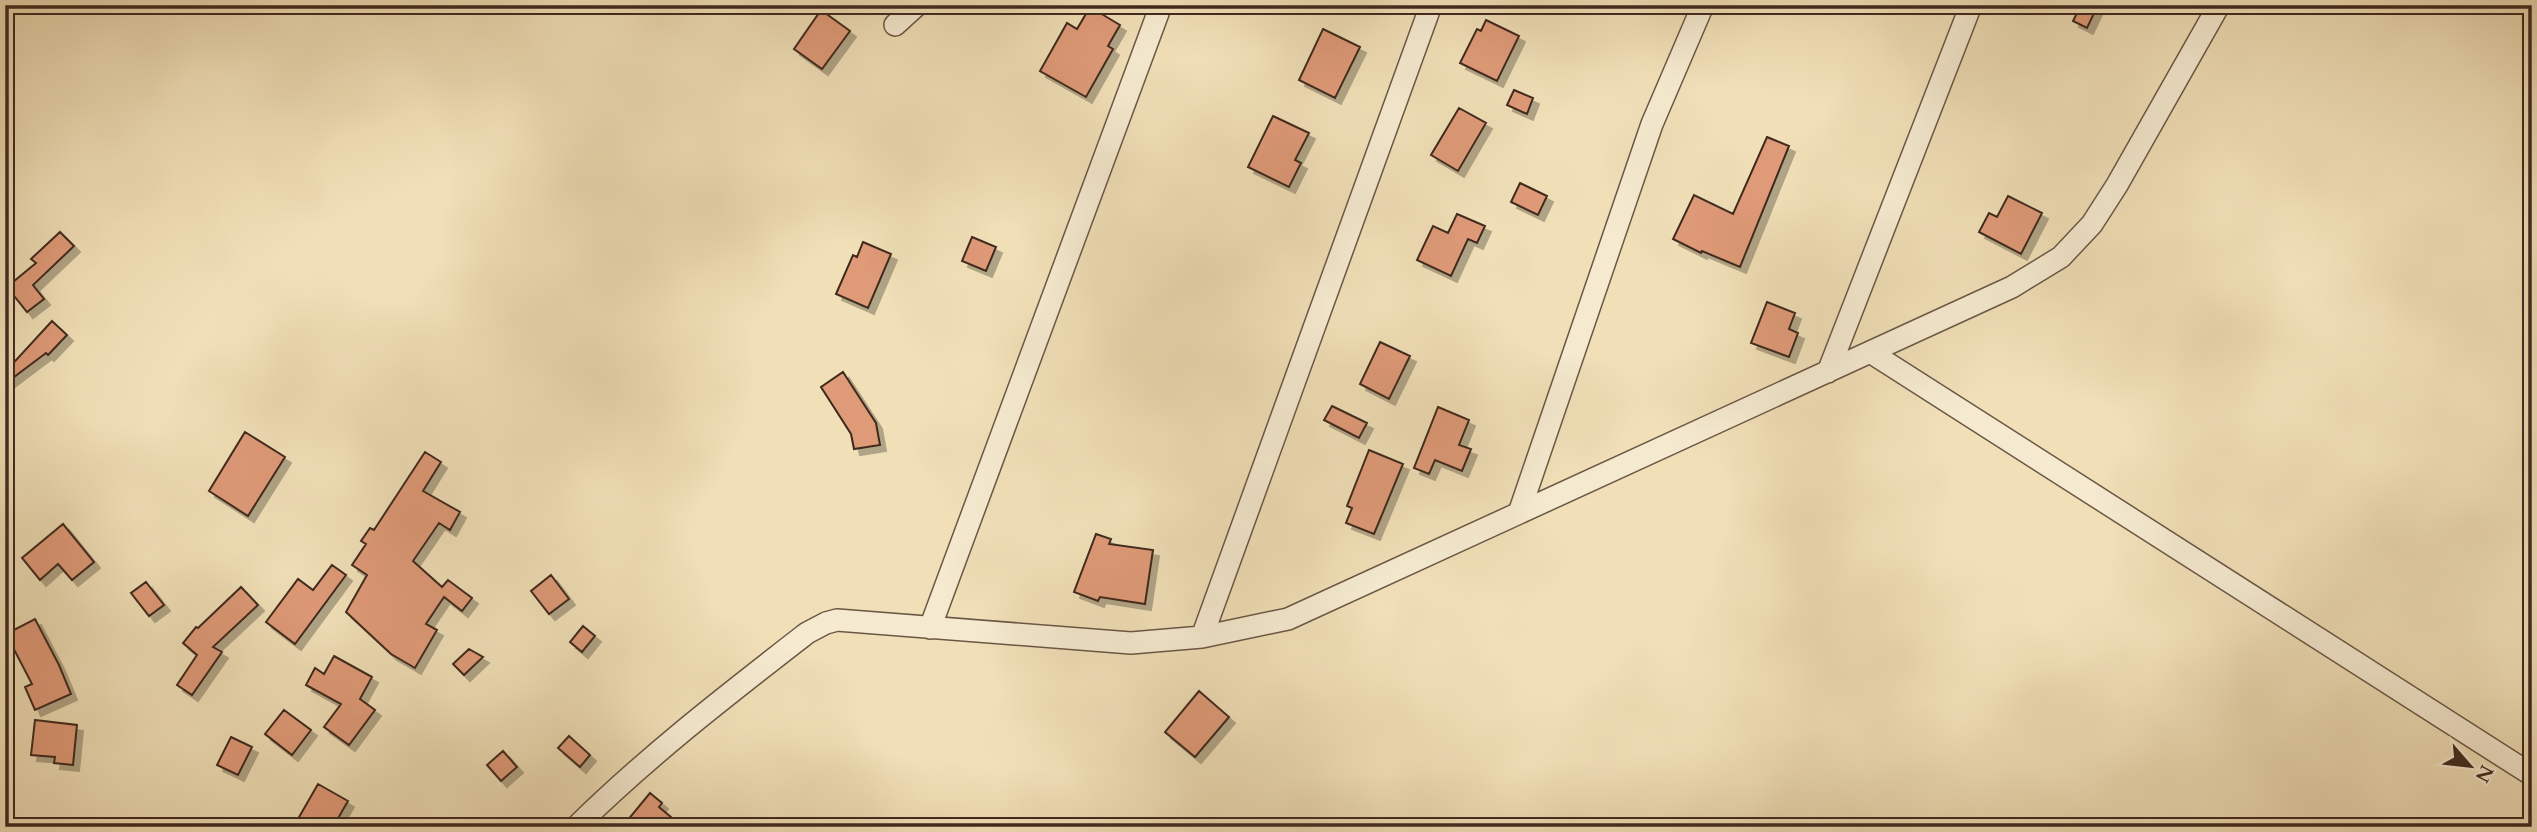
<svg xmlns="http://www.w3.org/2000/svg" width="2537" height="832" font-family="Cardo,serif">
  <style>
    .building { fill: #df9a78; stroke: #3f2a1f; stroke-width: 2; filter: url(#shadow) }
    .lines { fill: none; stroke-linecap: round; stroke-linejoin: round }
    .street-casing { stroke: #6b5745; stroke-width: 24 }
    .street { stroke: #f5ead0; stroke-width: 21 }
  </style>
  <defs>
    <filter id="shadow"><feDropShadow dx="6" dy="6" stdDeviation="0" flood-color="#0004"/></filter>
  </defs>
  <rect width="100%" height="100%" fill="#f0dfb7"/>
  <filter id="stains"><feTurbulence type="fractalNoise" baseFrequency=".00286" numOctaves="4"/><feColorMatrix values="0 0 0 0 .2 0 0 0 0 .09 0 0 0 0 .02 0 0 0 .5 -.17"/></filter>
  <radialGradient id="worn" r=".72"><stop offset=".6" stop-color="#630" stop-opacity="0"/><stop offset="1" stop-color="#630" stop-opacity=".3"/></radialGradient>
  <!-- building -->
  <path class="building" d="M2081,5H2098L2087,28L2073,21Z
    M1090,7L1120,25L1108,46L1113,49L1086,97L1040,71L1067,23L1077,29Z
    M821,10L850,31L822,69L794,49Z
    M1486,20L1519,36L1497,81L1460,63L1477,29L1481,31Z
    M1323,29L1360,47L1335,98L1299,80Z
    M1514,90L1533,98L1527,114L1507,105Z
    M1459,108L1486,123L1458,171L1431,155Z
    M1273,116L1309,133L1295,160L1301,163L1289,187L1248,167Z
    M1767,137L1789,146L1740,267L1702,251L1701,253L1673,239L1694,195L1733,214Z
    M1520,183L1547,196L1538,215L1511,202Z
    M2008,196L2042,213L2021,254L1979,232L1989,213L1997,217Z
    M1457,214L1485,226L1477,243L1468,239L1451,276L1417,260L1433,226L1448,233Z
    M60,232L74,246L33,285L44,299L27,312L7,287L36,263L31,259Z
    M972,237L996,247L986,271L962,261Z
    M863,242L891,254L868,308L836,294L853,255L857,257Z
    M1767,302L1795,313L1789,329L1798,333L1789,357L1751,343Z
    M52,321L67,335L48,355L46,353L6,383L5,372Z
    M1380,342L1410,356L1389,399L1360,384Z
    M843,372L876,423L880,445L854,449L851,434L821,387Z
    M1332,406L1367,423L1359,438L1324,420Z
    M1438,407L1469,420L1459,445L1471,449L1462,471L1435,460L1429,474L1414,468Z
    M245,432L285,457L248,516L209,491Z
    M1369,450L1403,464L1374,534L1346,523L1352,508L1347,506Z
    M425,452L441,462L423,491L460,512L450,530L439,523L413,561L442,587L448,580L472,598L462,611L444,597L426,624L437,630L415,668L391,654L346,612L367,575L352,565L366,544L361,541L370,528L374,530Z
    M63,524L94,562L72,580L58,564L40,580L22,558Z
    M1096,534L1111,539L1109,544L1153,550L1145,604L1100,597L1098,601L1074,592Z
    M332,565L346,575L295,644L266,622L298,579L313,590Z
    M551,575L569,599L549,614L531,591Z
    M146,582L164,605L149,616L131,593Z
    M241,587L258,605L213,647L222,652L192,695L177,685L197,655L183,643L196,627L198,628Z
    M35,619L59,665L71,694L35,710L25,687L32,684L6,634Z
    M583,626L595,636L582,652L570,642Z
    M469,649L483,657L464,675L453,664Z
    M334,656L372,677L360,699L375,710L349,745L324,727L341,704L306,685L315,668L324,674Z
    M1199,691L1229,717L1195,757L1165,732Z
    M284,710L311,730L292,755L265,734Z
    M35,720L77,725L73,765L54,763L55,757L31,755Z
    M569,736L590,755L580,767L558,748Z
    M231,737L252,747L238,775L217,765Z
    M503,751L517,767L501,781L487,765Z
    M318,784L348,801L333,827H312L298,819Z
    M650,793L662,803L659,807L683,827H622Z"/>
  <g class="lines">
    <!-- street casing -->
    <g class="street-casing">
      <path id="street" d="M895,25L917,5
        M1870,352L2532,775
        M1828,372L1971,5
        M1519,513L1652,124L1703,5
        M930,628L1161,5
        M1202,637L1431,5
        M576,827C648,756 727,695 807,633L826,623L837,620L1131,643L1202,637L1288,619L2012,287L2061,257L2092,224L2117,185L2219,5"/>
    </g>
    <!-- street -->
    <use href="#street" class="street"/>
  </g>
  <!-- margin -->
  <rect width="2537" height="832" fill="none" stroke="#f0dfb7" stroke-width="28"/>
  <rect x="7" y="7" width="2523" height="818" fill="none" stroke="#3f2a1f" stroke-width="3.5"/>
  <rect x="14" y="14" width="2509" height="804" fill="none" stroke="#3f2a1f" stroke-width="2"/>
  <!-- north arrow -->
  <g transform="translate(2470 766) rotate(118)" stroke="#f5ead0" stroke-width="5" paint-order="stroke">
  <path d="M0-5L12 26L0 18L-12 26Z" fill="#3f2a1f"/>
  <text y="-10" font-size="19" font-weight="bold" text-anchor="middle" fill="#3f2a1f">N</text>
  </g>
  <rect width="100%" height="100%" filter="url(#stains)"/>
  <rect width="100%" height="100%" fill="url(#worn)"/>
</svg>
